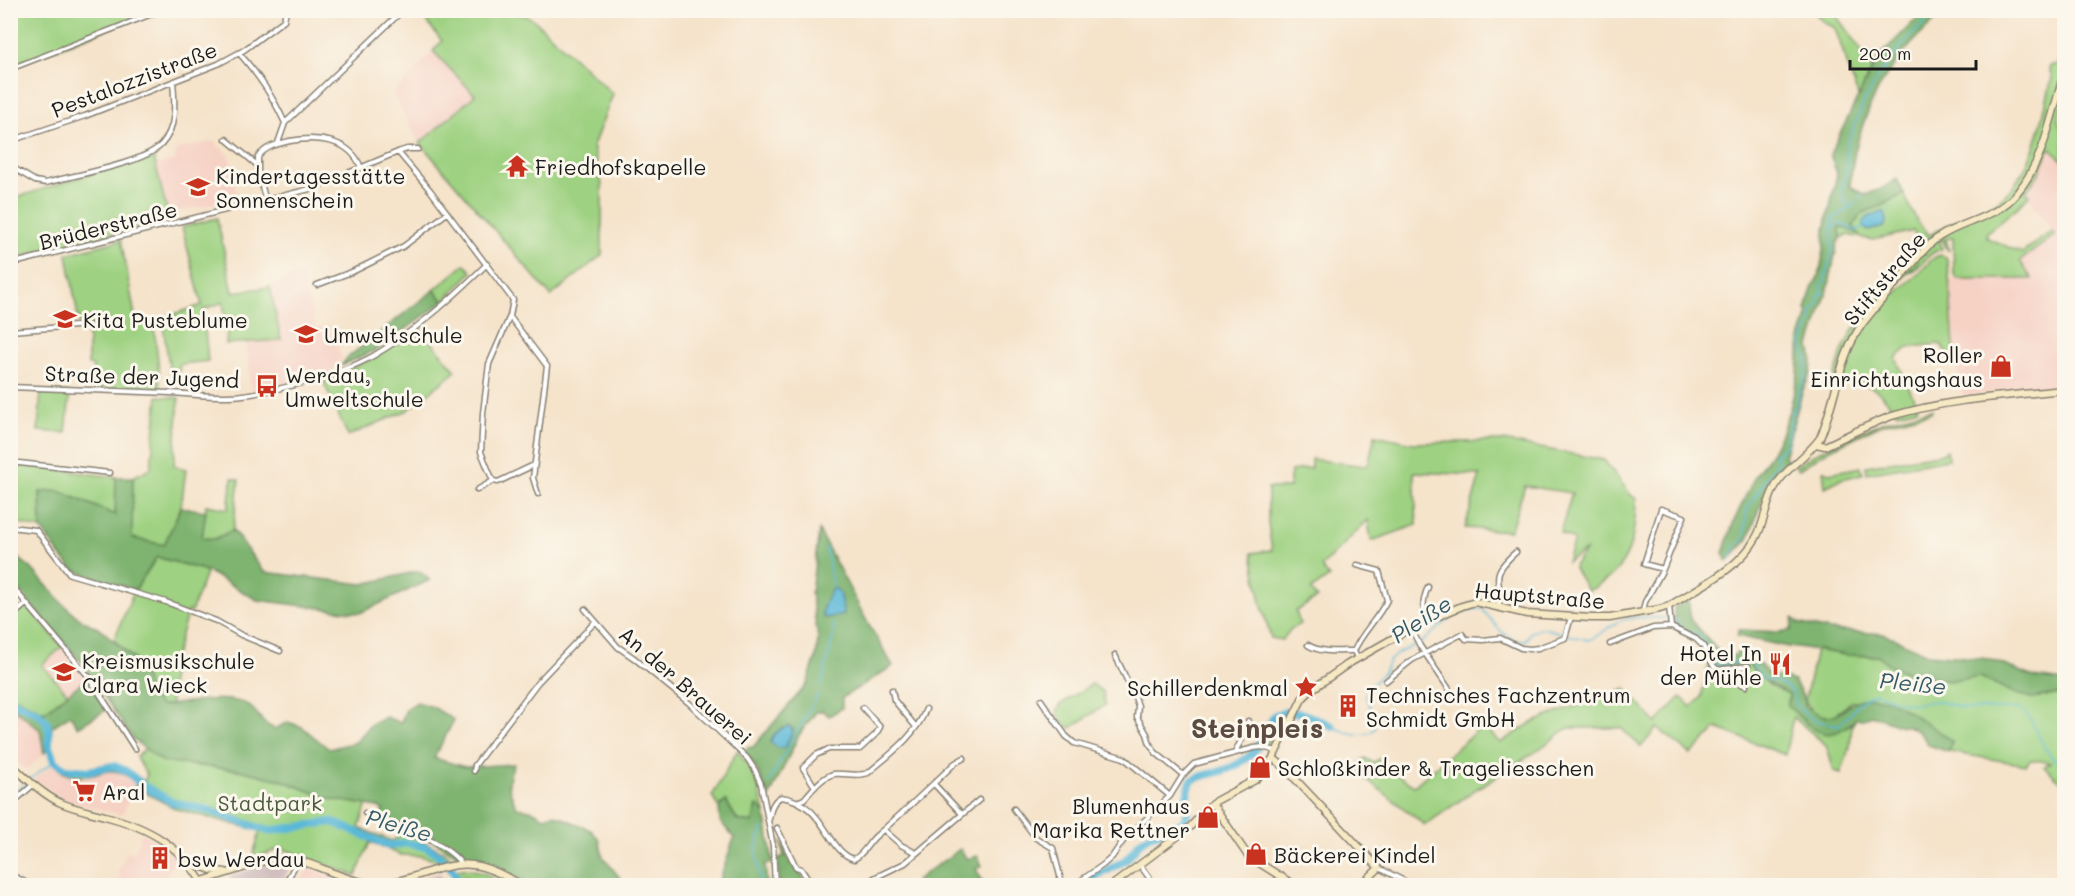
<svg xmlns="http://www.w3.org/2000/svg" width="2075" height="896" font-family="Mali,sans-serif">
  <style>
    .built { fill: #f6d2c5 }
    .industrial { fill: #d1bfbf }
    .green { fill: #9ed181; stroke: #5d764e; stroke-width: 1.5 }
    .forest { fill: #7eb36f; stroke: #4d6846; stroke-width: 1.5 }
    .water { fill: #5ab8d8; stroke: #3b6a7a; stroke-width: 1.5 }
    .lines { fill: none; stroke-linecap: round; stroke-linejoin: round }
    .stream { stroke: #5ab8d8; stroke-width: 1.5 }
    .river { stroke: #5ab8d8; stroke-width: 8 }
    .street-casing { stroke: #888073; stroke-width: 7 }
    .secondary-casing { stroke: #888073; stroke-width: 9 }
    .street { stroke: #fff; stroke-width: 4 }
    .secondary { stroke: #f6e9c3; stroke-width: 6 }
    .labels { text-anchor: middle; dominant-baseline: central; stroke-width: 6; stroke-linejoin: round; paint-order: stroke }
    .street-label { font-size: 21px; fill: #1c1c1c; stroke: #fbf7ec }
    .poi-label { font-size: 21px; fill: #1c1c1c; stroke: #fbf7ec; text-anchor: start }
    .park-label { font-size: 21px; fill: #4a5b3f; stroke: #fbf7ec }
    .water-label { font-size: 22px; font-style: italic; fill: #355a67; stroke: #fbf7ec }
    .district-label { font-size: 27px; font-weight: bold; fill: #5c4b40; stroke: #fbf7ec }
  </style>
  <rect width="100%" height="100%" fill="#fbf7ec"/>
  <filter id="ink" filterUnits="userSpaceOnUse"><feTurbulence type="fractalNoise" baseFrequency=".0167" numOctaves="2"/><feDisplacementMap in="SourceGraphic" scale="12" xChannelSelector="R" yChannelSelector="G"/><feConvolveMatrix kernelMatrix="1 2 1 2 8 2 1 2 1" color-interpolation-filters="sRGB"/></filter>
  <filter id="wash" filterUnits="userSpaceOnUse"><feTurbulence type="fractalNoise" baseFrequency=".008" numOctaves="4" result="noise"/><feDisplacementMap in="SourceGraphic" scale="24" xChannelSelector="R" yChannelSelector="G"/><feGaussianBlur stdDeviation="1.35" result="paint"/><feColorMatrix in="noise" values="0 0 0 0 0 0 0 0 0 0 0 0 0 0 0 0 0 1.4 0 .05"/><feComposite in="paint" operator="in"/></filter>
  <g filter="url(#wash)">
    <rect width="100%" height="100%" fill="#f5e3ca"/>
    <!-- built -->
    <path class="built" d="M433,51L475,95L420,143L393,94Z
      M215,141L217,145L224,150L225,154L228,153L234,176L232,177L238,198L168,214L155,165L175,160L177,149Z
      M2050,147L2064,162V385L1963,395L1955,361L1950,279L2031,278L2020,261L2054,234L2026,192L2040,172Z
      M300,273L316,328L329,325L342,358L332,372L295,383L251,391L246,344L280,340L270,287Z
      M62,647L86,679L68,694L42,665Z
      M11,706L40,730L44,753L26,770L11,757Z
      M53,764L65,772L100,773L112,770L128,776L136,782L122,815L65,800L34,779Z
      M142,833L162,845L176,857L162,885H115L121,875L117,873L127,852L134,854Z
      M308,868L334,877L333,885H299Z"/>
    <!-- industrial -->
    <path class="industrial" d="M267,864L287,865L289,869L281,885H232L229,876Z
      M440,873L447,885H396Z"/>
    <!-- green -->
    <path class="green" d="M11,10H155V11L11,66Z
      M464,10C487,10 515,8 534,20L613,94L593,146L602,185V255L551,296L420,143L475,95L433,51L442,41L418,11H447L457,16Z
      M1814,11H1833L1873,67L1859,99L1835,28L1821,20Z
      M2064,52V93L2058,120L2064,135V162L2050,148L2040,172L2026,192L2029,195L2018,207L1987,232V238L2022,253L2052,231L2055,235L2020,261L2032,279H1958L1954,276L1953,237L1946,239L1949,251L1944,245V240L1939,242L1942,249C1927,252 1922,268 1909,273L1919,260L1860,325L1836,379L1834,378L1843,349L1853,330L1916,255L1918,246L1914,231L1873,240L1847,235L1841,238L1840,227L1858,233L1853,226L1862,213L1879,207L1904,194L1918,223L1929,235C1936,232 1942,227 1949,224C1963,217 1979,213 1992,205C2034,179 2042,120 2052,77L2049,69L2050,66L2058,64Z
      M153,154L169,219L11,259L10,193L15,198Z
      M217,218L233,292L270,287L281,340L226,344L227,331L223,302L203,310L208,361L180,364L179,373L170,372L162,318L202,305L182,227Z
      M121,240L136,322L153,320L158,360L160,390L92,388L93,366L88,365V325L79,323L67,254Z
      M1941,255L1946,257L1948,262L1955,361L1940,344L1909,347L1896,358L1918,408L1897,413C1877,387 1873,385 1840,380C1858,327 1875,309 1917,275C1925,269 1931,256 1941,255Z
      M465,264L472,272L444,301L434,290Z
      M419,327L456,371L408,410L348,436L323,381C360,367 387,350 419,327Z
      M41,392L70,393L66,433L38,431Z
      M158,396L179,398L174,466L186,469L181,507L164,545L131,538L133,477L151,468Z
      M1932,409L1931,412L1882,424L1829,450L1799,469L1795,466L1820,451L1882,422Z
      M1375,435L1413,443L1503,441L1604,460L1630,494L1636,499C1635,543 1630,570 1588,591L1573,567L1586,550L1567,562L1574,540L1560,533L1572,493L1525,486L1510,531L1465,528L1480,475L1414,472L1417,525L1371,541L1368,520L1321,567L1329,577L1311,590L1317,598L1296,611L1300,624L1291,629L1282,640L1271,638L1261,603L1252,553L1272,550L1268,523V488H1289L1291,471L1311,468V459L1365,466L1368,465Z
      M1947,450L1949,459L1867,473L1866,466L1944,453Z
      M11,464L116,477V515L59,491L40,492L41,529L17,523L11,524Z
      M1861,467L1863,474L1841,479L1825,487L1823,470L1829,473Z
      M232,478L239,480L233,530L215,539L202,538L206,505L228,509Z
      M156,557L207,571L191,612L188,611C179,641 168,673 171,705L160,706L151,695L139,664L114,640L133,593Z
      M26,604L62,647L42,665L68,694L44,712L11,696V618Z
      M1816,650L1846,655L1878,656L1895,669L1948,681L1980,677L2031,698L2058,694L2064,695V784L2044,767L2050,762L2030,760L2026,765L1949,752L1952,741L1905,710L1852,701C1835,716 1819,729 1805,700Z
      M1714,662L1719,668L1748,663L1769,685L1789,694L1788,706L1846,728L1856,719L1852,725L1850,747L1841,773L1834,771L1826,745L1793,717L1785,755L1717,728L1691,754L1657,728L1641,747L1621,728H1568L1534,753L1478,788L1425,825L1355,770L1365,758L1373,763L1379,759L1396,774L1414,786L1483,725L1500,743L1531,723L1586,702L1626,689L1656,723L1681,697L1691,707L1701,698L1708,666Z
      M1092,684L1103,692L1105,705L1071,728C1063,724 1059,720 1057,711L1061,704Z
      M1288,715L1274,745H1264L1268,740L1277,719Z
      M52,728L50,742L57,761L72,769H85L111,763L131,772L144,781L147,775L136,757L145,749L164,762L239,770L281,780L330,799L367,804L359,828L392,841L405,832L444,852L455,861L444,863L421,856L401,855L370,842L356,876L281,848L252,859L260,831L176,809L135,787L136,782C129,776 120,770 110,771C102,771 95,776 87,776C54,780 48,756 47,730Z
      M737,751L755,774L765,812L757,807L752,823L737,820L726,801L719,807L712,796Z
      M463,869L474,870L492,876L490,885H480L473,879L464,876L457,882L451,871Z"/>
    <!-- forest -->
    <path class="forest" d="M1924,11H1945C1929,27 1910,43 1897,61C1870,95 1853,143 1850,186L1865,195L1881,189L1897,179L1904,194L1879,207L1862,213L1853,226L1859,234L1840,227L1841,238L1837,244L1829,285L1810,346L1812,357L1811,373L1802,392L1784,457L1788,461L1779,470L1768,486L1748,539L1727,562L1723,553L1734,521L1755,476L1772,452L1781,434L1791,405L1798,374L1800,339L1808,313L1806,310L1813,285L1819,276L1824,250L1825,229L1837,174L1830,154L1873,67L1882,54Z
      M434,290L444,301L382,347L341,366L347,358Z
      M116,477H133L132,538L164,545L181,507L206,511L202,538L215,539L233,530L264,572L363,584L419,571L430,580L360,613L257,600L207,571L157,557L135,590L73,570L60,555L41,529L40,492L59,491L115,515Z
      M819,531L870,627L893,666L842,698V708L829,716L823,711L816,712L799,735L767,802C763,782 758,767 745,752L747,748L753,747L807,684L816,657L818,639L811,593Z
      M10,551L32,569L63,604L80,619L102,630L139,664L151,695L160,706C185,704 226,693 248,705C260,713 259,723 275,729L288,722L302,727L329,749L356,742L371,724L386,717L401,723L406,709L417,702L433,707L454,720L434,758L465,767L514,764C506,782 508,790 517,807L534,811L544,817L554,814L591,830L599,839L603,857L620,878L623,885H553L521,880L499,869L465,860L426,836L380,817L383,810L378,807L330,799L281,780L239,770L164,762L155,757L133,739L79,659L31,605L11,579Z
      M1688,599L1691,620L1727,660L1738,652L1755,659L1771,677L1776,676L1794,681L1805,700V706C1846,735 1839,692 1880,698C1896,700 1937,730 1952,741L1949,752L1928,745C1923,735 1915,725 1902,726L1871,715L1863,719H1856C1825,748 1813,729 1788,706L1789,694C1773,685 1758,680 1748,663L1718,668C1704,645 1698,639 1675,624L1674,608Z
      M1793,618L1798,623L1829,630L1885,634L1927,654L1990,659L2033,677L2064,681V695L2058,694L2031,698L2016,694L1980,677L1948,681L1895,669L1878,656L1846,655L1798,647H1788L1737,636L1739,630L1780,632L1791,630Z
      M86,679L106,710L78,727L70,715L47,730L48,749L44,753L40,730L11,706V696L44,712Z
      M726,801L737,820L752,823L757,806L765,812L773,863L765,864L767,885H727L719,882L734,838L720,821L719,807Z
      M781,841L789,860L809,885H782L779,880L778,858L784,857Z
      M960,849L967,859L978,856L982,866L976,869L984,884L994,885H919L916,880Z"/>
    <!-- water -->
    <path class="water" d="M1884,211L1887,220L1884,227L1868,231L1863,227V222L1868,217Z
      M833,587L839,592L844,615L824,618L822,615L824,604Z
      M789,726L793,730L785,748H779L771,743C772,733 780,729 789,726Z"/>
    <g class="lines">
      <!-- stream -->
      <path class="stream" d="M1851,207L1863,195
        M1886,214L1892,209
        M1831,229L1840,223L1855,231L1864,227
        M826,548L833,588
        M1731,559L1735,546L1744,540L1747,509L1778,460L1774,455L1782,450L1783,447L1787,446V436L1793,410L1797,405L1800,389L1804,382L1807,360L1802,344L1811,321L1812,312L1818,304V297L1823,293L1821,284L1825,281C1826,269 1831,260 1833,248L1831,245C1834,236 1831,229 1833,219L1850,208L1841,195L1846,172L1847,145L1864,102L1879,75L1901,46L1937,10
        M821,686L834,633L833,623
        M1332,726C1345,733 1363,739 1375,729V724L1366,695L1368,689L1384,672L1389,661L1398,653L1422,642L1453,616L1468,610L1482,609C1494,623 1505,642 1525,641L1531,632L1543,628L1588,640C1600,637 1607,627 1618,622C1632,615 1652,618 1668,618H1673L1685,630L1698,634L1708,646L1717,665C1738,670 1742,643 1762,678C1772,681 1786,683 1792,692C1795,696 1794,701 1797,705C1808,721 1821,722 1838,725C1855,714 1853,700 1877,693L1903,703L1915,704L1937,701L1966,709H2021C2042,727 2038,754 2064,765
        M30,779L54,761
        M768,783L818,694
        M10,794L27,782
        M761,886L756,847L763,828"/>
      <!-- river -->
      <path class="river" d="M10,700L38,713L46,721L49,732V747L54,761L66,769L89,771L114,766L126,771L144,786L172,802L207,810L268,831L332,822L390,846L406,843L426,847L436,853L449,864L461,886
        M1080,886L1127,859L1140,842L1149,836L1170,829L1184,821L1188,810L1186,799L1191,781C1200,775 1211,774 1222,771C1254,761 1260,744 1274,716C1292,705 1315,719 1332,726"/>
    </g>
  </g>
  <g filter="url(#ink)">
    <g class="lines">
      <!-- street casing -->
      <g class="street-casing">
        <path id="street" d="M239,53C259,76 272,95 285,123L278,143
          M10,69L162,10
          M285,123L403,10
          M226,139L256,164
          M10,141L85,116L218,64L244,50L284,20L286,10
          M398,152L430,190L513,300L510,316L489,364L483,413L481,452L493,481
          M10,166L35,181L46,183C74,175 142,164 161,145C177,128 175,103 173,82
          M266,202L258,171V157C266,146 278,144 290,141C317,136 351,139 361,168
          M10,264L310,189L398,152L407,149H418
          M317,285L354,271L404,246L447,213
          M510,317L547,366L533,478L538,494
          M10,331L89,325
          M10,340L12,353L10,371
          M10,387C64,389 117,391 170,393C194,394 219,398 243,395C282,390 339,375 373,356C416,331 452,298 487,264
          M10,462L110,473
          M477,490L493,481L498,482L534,465
          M10,527L36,530L70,574L166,602L216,621L241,635L280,651
          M1357,565L1379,571L1387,600C1378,619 1362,632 1354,651L1357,658
          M10,584L89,677L135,749
          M1669,606L1671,627L1696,639L1703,646L1713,665L1723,676L1746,686
          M1498,608C1506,579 1484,580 1516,552
          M585,609L618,647L634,658L689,703L747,758L755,770L761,784L773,846L775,886
          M1643,611L1645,602L1663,569L1684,517L1661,509L1644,564L1663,569
          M10,618L26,604
          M1426,621C1422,610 1423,598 1428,587
          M1411,628L1420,646L1449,689
          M1610,644L1653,628L1671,627
          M1308,645C1320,653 1339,651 1354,651
          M1115,655L1135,697L1138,706L1137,717L1147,734L1150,744L1155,752L1183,775
          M1717,670L1748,666
          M1386,681L1412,660L1462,634L1466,639L1483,640L1500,638L1521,648L1530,649L1538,648L1565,638L1571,617
          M892,690L894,700L916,727
          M1041,700L1066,736L1074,743L1124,758L1170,796
          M1237,752V748L1248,729V721
          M474,771L475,765L538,682L595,622
          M934,784L962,814
          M815,787L803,768L816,755L829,749H860L876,734L880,727L863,708
          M799,801L804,799C812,790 823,776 834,774C846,773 857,777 868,773C889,755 916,736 926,709
          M10,805L34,784
          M1014,809L1036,838L1053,848L1060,876L1061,886
          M365,813C392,824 447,841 462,865
          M769,819C771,810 772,801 781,797C825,802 827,852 854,859C863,855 868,843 876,836C903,813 929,788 955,763L964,758
          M777,828L796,867L801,869L807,878
          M884,830L901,845L916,853
          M1140,865L1155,886
          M1379,868L1414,886
          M10,874L32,886
          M284,886L298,860
          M866,886L874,878L905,863L979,800
          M1073,886L1103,865L1112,857L1123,841L1170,796L1183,775L1194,764L1254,748L1262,747L1276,751"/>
      </g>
      <!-- secondary casing -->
      <g class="secondary-casing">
        <path id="secondary" d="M1816,444L1825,446C1847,436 1869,424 1892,416C1948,399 2006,396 2064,390
          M1273,758L1282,765L1379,868L1360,886
          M10,763C24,777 43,795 61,803C75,809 91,812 105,816C150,828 180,845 204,886
          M1212,803L1248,856L1296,886
          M191,863L211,870L225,872
          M202,881L271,859C306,854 334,879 368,883C404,888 437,861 473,865C490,867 508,878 524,886
          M1111,886L1190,827L1212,803L1255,780L1261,774L1273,758L1302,699L1311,690L1348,664L1411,628L1462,606L1475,602L1527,614L1591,618H1610L1660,609L1669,606C1699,587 1738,570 1756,538C1766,520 1766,499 1778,482C1790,465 1808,455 1820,438C1836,401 1838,357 1863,323C1877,305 1892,288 1907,270C1917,259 1926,245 1939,237C1965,220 1997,218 2017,193C2045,159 2051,115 2064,74"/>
      </g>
      <!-- street -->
      <use href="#street" class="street"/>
      <!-- secondary -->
      <use href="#secondary" class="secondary"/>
    </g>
  </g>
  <!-- icons -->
  <defs>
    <g id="temple-bare" transform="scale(1.8)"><path d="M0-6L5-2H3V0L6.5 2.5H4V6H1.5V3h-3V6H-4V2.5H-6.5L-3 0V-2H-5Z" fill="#c8321e" stroke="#fbf7ec" stroke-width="2.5" paint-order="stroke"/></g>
    <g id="school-bare" transform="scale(1.8)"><path d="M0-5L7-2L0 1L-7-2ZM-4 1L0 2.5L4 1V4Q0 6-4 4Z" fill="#c8321e" stroke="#fbf7ec" stroke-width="2.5" paint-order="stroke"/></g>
    <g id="shop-bare" transform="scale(1.8)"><path d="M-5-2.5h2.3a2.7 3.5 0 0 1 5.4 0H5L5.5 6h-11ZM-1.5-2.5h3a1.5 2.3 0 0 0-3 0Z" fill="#c8321e" stroke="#fbf7ec" stroke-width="2.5" paint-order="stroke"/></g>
    <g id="bus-bare" transform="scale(1.8)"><path d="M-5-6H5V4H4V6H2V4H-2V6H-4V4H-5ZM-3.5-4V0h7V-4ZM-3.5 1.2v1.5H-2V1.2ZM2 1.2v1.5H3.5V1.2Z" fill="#c8321e" stroke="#fbf7ec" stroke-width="2.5" paint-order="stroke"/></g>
    <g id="restaurant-bare" transform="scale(1.8)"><path d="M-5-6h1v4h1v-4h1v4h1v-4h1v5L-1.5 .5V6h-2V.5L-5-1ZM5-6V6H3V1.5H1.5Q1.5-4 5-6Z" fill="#c8321e" stroke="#fbf7ec" stroke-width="2.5" paint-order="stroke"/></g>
    <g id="sight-bare" transform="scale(1.8)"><path d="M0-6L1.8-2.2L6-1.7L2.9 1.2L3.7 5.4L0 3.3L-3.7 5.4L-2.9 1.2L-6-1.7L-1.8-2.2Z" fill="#c8321e" stroke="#fbf7ec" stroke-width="2.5" paint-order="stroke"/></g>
    <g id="building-bare" transform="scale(1.8)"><path d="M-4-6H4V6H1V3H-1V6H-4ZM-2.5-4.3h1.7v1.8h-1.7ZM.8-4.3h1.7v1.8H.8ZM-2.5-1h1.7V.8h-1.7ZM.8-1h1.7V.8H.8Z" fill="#c8321e" stroke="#fbf7ec" stroke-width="2.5" paint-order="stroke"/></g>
    <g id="supermarket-bare" transform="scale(1.8)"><path d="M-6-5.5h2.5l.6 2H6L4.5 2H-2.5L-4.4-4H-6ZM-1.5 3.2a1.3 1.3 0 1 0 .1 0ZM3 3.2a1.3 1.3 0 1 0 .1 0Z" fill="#c8321e" stroke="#fbf7ec" stroke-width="2.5" paint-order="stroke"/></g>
  </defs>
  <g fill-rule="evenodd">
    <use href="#temple-bare" x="517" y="166"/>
    <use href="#school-bare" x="198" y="187"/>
    <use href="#school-bare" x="65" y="319"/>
    <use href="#school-bare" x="306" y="334"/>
    <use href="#shop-bare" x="2001" y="366"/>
    <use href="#bus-bare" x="267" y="386"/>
    <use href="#restaurant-bare" x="1780" y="664"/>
    <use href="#school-bare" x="64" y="672"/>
    <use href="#sight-bare" x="1306" y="687"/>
    <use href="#building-bare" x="1348" y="706"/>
    <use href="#shop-bare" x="1260" y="767"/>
    <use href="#supermarket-bare" x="84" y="791"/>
    <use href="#shop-bare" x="1208" y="817"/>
    <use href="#shop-bare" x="1256" y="854"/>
    <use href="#building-bare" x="160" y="858"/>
  </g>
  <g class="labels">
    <!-- street labels -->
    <g class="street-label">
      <text transform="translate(134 79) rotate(-21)">Pestalozzistraße</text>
      <text transform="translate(108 225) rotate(-14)">Brüderstraße</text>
      <text transform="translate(1884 278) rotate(-50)">Stiftstraße</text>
      <text transform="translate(142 376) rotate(2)">Straße der Jugend</text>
      <text transform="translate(1540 595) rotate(5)">Hauptstraße</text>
      <text transform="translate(686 685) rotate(41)">An der Brauerei</text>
    </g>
    <!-- poi labels -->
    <g class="poi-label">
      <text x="535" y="166">Friedhofskapelle</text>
      <text x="216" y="175">Kindertagesstätte<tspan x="216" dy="24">Sonnenschein</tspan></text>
      <text x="83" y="319">Kita Pusteblume</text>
      <text x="324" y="334">Umweltschule</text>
      <text x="1983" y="354" text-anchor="end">Roller<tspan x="1983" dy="24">Einrichtungshaus</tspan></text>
      <text x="285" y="374">Werdau,<tspan x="285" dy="24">Umweltschule</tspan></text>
      <text x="1762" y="652" text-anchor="end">Hotel In<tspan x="1762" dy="24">der Mühle</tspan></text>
      <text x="82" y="660">Kreismusikschule<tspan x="82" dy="24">Clara Wieck</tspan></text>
      <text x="1288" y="687" text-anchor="end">Schillerdenkmal</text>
      <text x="1366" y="694">Technisches Fachzentrum<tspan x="1366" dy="24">Schmidt GmbH</tspan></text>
      <text x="1278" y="767">Schloßkinder &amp; Trageliesschen</text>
      <text x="102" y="791">Aral</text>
      <text x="1190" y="805" text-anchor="end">Blumenhaus<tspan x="1190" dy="24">Marika Rettner</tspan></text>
      <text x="1274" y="854">Bäckerei Kindel</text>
      <text x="178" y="858">bsw Werdau</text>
    </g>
    <!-- park labels -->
    <g class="park-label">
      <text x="270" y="802">Stadtpark</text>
    </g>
    <!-- water labels -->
    <g class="water-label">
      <text transform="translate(1421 619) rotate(-33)">Pleiße</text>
      <text transform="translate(1913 683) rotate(6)">Pleiße</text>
      <text transform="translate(399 825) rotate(16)">Pleiße</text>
    </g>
    <!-- district labels -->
    <g class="district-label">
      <text x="1257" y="727">Steinpleis</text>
    </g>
  </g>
  <!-- margin -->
  <rect width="2075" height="896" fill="none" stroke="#fbf7ec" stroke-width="36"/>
  <!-- scale -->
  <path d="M1850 60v9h126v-9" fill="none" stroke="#1c1c1c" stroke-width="3"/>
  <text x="1859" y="60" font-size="18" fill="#1c1c1c" stroke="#fbf7ec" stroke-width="4.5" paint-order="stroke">200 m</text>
</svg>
